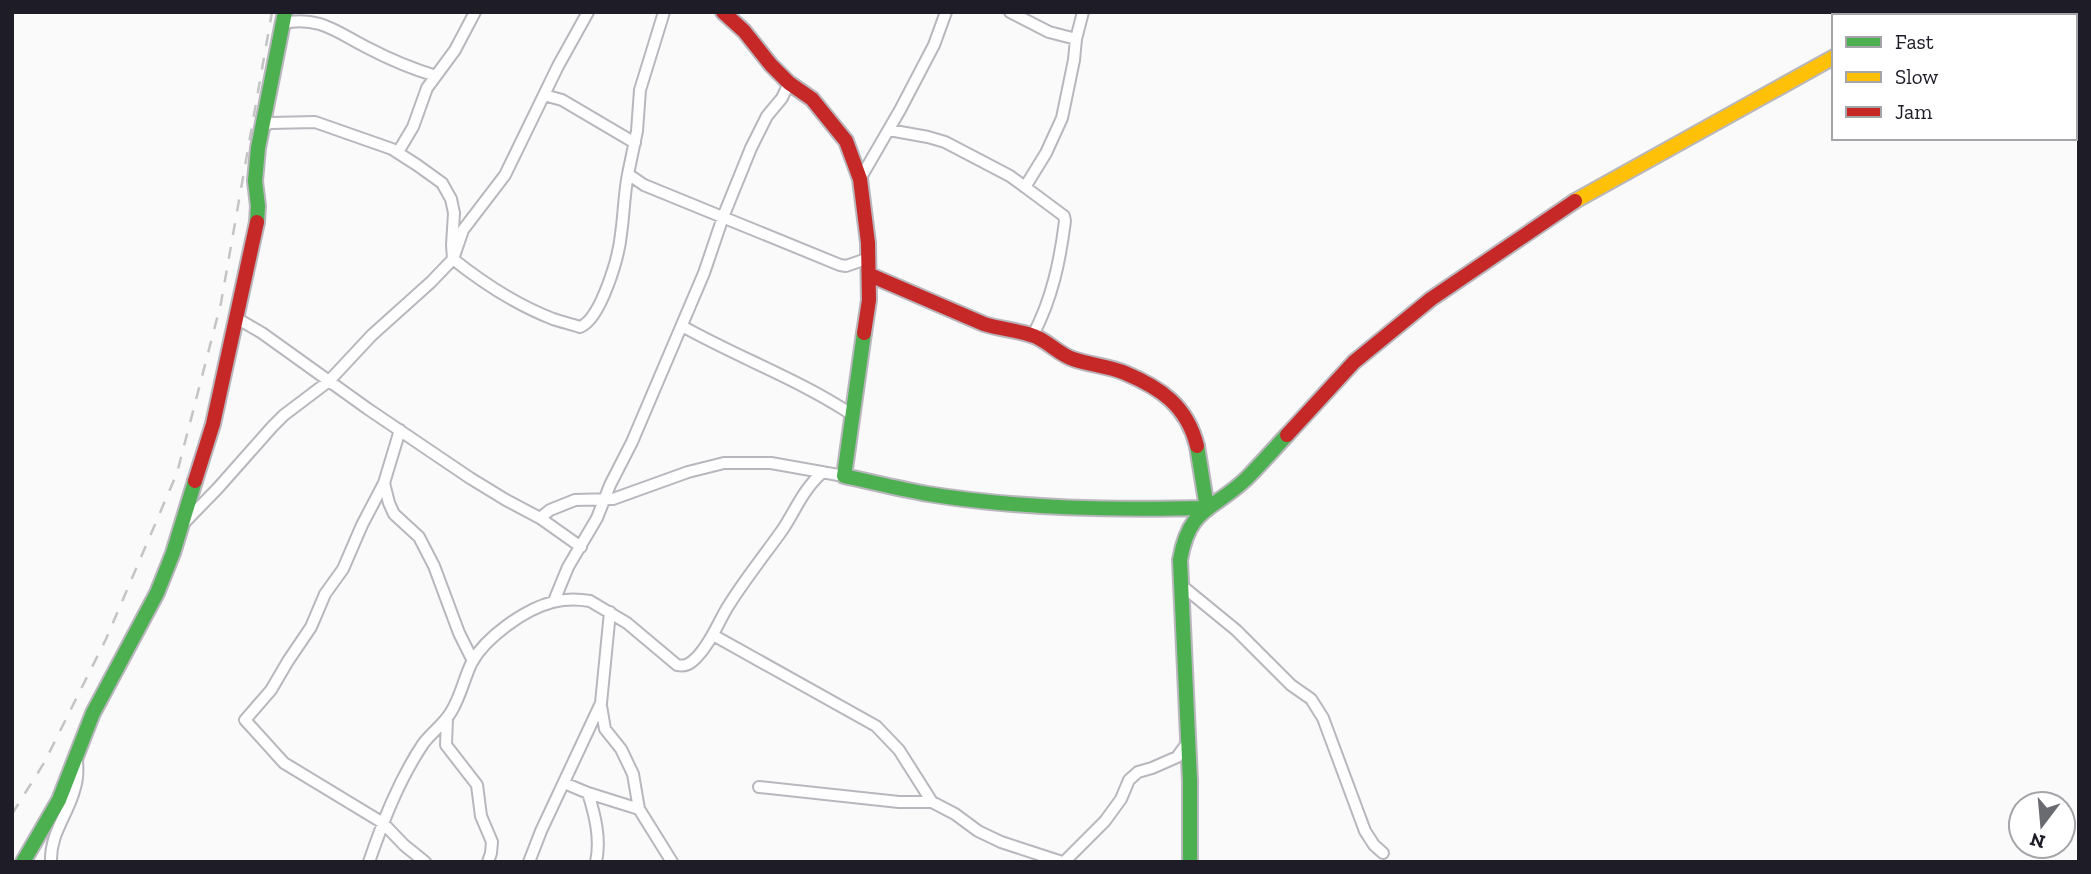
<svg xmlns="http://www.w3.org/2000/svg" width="2091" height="874" font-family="'Zilla Slab',serif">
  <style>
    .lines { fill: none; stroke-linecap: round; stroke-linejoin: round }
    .street-casing { stroke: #b9b7bd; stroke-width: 14 }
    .fast-casing { stroke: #b9b7bd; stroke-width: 18 }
    .slow-casing { stroke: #b9b7bd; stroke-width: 18 }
    .jam-casing { stroke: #b9b7bd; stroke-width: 18 }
    .street { stroke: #fefefe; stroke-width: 10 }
    .fast { stroke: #4caf50; stroke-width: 14 }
    .slow { stroke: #ffc107; stroke-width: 14 }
    .jam { stroke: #c62828; stroke-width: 14 }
    .rail { stroke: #c4c4c5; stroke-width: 2.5; stroke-dasharray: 12 12; stroke-linecap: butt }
  </style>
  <rect width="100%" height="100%" fill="#fafafa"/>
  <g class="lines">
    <!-- street casing -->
    <g class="street-casing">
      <path id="street" d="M664,12L640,90L637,131L628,174L644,185L840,265L846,266L869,258
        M1010,12L1049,32L1076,39L1083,12
        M283,23C320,15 339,34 370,49C391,60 413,69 436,76
        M544,95L562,100L635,143
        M261,128L270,123L315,122L392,149L417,165L442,183L451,199L454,213L452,245L453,259C483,283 517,305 553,319C562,322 571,324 580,327C601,319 619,256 621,234C624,214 624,194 628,174
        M889,130L928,137L945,142L1010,176L1025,187
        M398,152L413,127L427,88L455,50L475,12
        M860,179L900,110L934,45L946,12
        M238,319L262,333L368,409L470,478L506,500L540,518L581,547
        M682,326C737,357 798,379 851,414
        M1033,335C1052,299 1060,261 1065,221L1064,216L1025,187L1046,153L1062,118L1074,60L1076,39
        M400,430L384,483L362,525L343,569L325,594L311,627L288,661L271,690L245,720L284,763L383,823L404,845L425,862
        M384,483L389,503L394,514L419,537L434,566L459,633L473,661
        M540,518L550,510L575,500L613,499L688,472L724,463H771L844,476
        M183,524L218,488L272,427L284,415L329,381L372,335L431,282L453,259L463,230L505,175L558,66L588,12
        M1181,585L1236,630L1291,685L1311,699L1323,718L1365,831L1374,845L1383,853
        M554,601L568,567L597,518L610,485L632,442L704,273L723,217L751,148L767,116L782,98L789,83
        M713,635L876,726L899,750L932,802
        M601,706L605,729L621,749L633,774L639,809L672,862
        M447,718L446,745L477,785L481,816L492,842L491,853L488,862
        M564,783L588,793L639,809
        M759,787L899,802H932L955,814L978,831L1001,842L1062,862
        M588,793C595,815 601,839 596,862
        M51,862C50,834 67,816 74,791C77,782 78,771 77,762
        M369,862C383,821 399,780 423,744C431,733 444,724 451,712C461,696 464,678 472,662C486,637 525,609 553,602C564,599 579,599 590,601L627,623L677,665C685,667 690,664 696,658C710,644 717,625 727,608C744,580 764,556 783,529C796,509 804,488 823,472
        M529,862L541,831L601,703L610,612
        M1064,862L1105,821L1121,799L1129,780L1138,772L1152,768L1177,757L1188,742"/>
    </g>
    <!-- fast casing -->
    <g class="fast-casing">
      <path id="fast" d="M1909,16L1915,12
        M257,222L258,206L255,181L258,148L285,12
        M864,333L844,476C872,482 900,489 928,494C1021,509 1114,510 1207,508L1197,446
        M23,862L59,800L93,713L157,593L173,553L195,481
        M1190,862V781L1180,560C1189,507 1212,511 1246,479C1260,465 1273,450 1287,435"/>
    </g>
    <!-- slow casing -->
    <g class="slow-casing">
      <path id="slow" d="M1575,201L1834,57"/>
    </g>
    <!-- jam casing -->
    <g class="jam-casing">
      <path id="jam" d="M723,12L744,31L771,65L789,83L812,99L846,141L860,179L868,243L869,300L864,333
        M870,275L984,324C1000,329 1016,330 1031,335C1046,339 1058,354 1073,359C1090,365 1109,366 1125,373C1161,388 1187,406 1197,446
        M1287,435L1354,362L1431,299L1575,201
        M195,481L213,424L257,222"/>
    </g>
    <!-- street -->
    <use href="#street" class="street"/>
    <!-- fast -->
    <use href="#fast" class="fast"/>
    <!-- slow -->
    <use href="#slow" class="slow"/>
    <!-- jam -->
    <use href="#jam" class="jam"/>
    <!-- rail -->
    <path class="rail" d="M12,814L44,763L106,639L177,473L221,303L272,12"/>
  </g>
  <!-- border -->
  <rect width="2091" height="874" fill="none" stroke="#1d1c27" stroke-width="28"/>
  <!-- legend -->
  <rect x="1832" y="14" width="245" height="126" fill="#ffffff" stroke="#a5a4a9" stroke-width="2"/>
  <rect x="1846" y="37" width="35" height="10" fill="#4caf50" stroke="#a5a4a9" stroke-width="2"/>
  <text x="1895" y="49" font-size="21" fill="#1d1c27">Fast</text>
  <rect x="1846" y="72" width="35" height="10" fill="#ffc107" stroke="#a5a4a9" stroke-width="2"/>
  <text x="1895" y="84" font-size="21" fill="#1d1c27">Slow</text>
  <rect x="1846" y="107" width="35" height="10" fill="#c62828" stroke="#a5a4a9" stroke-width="2"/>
  <text x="1895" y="119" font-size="21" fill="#1d1c27">Jam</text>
  <!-- north arrow -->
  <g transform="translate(2042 825) rotate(196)"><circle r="33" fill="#ffffff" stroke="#a5a4a9" stroke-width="2"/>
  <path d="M0-5L12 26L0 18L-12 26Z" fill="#6a6a71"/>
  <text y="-10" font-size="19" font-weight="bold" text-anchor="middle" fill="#1d1c27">N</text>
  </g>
</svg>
